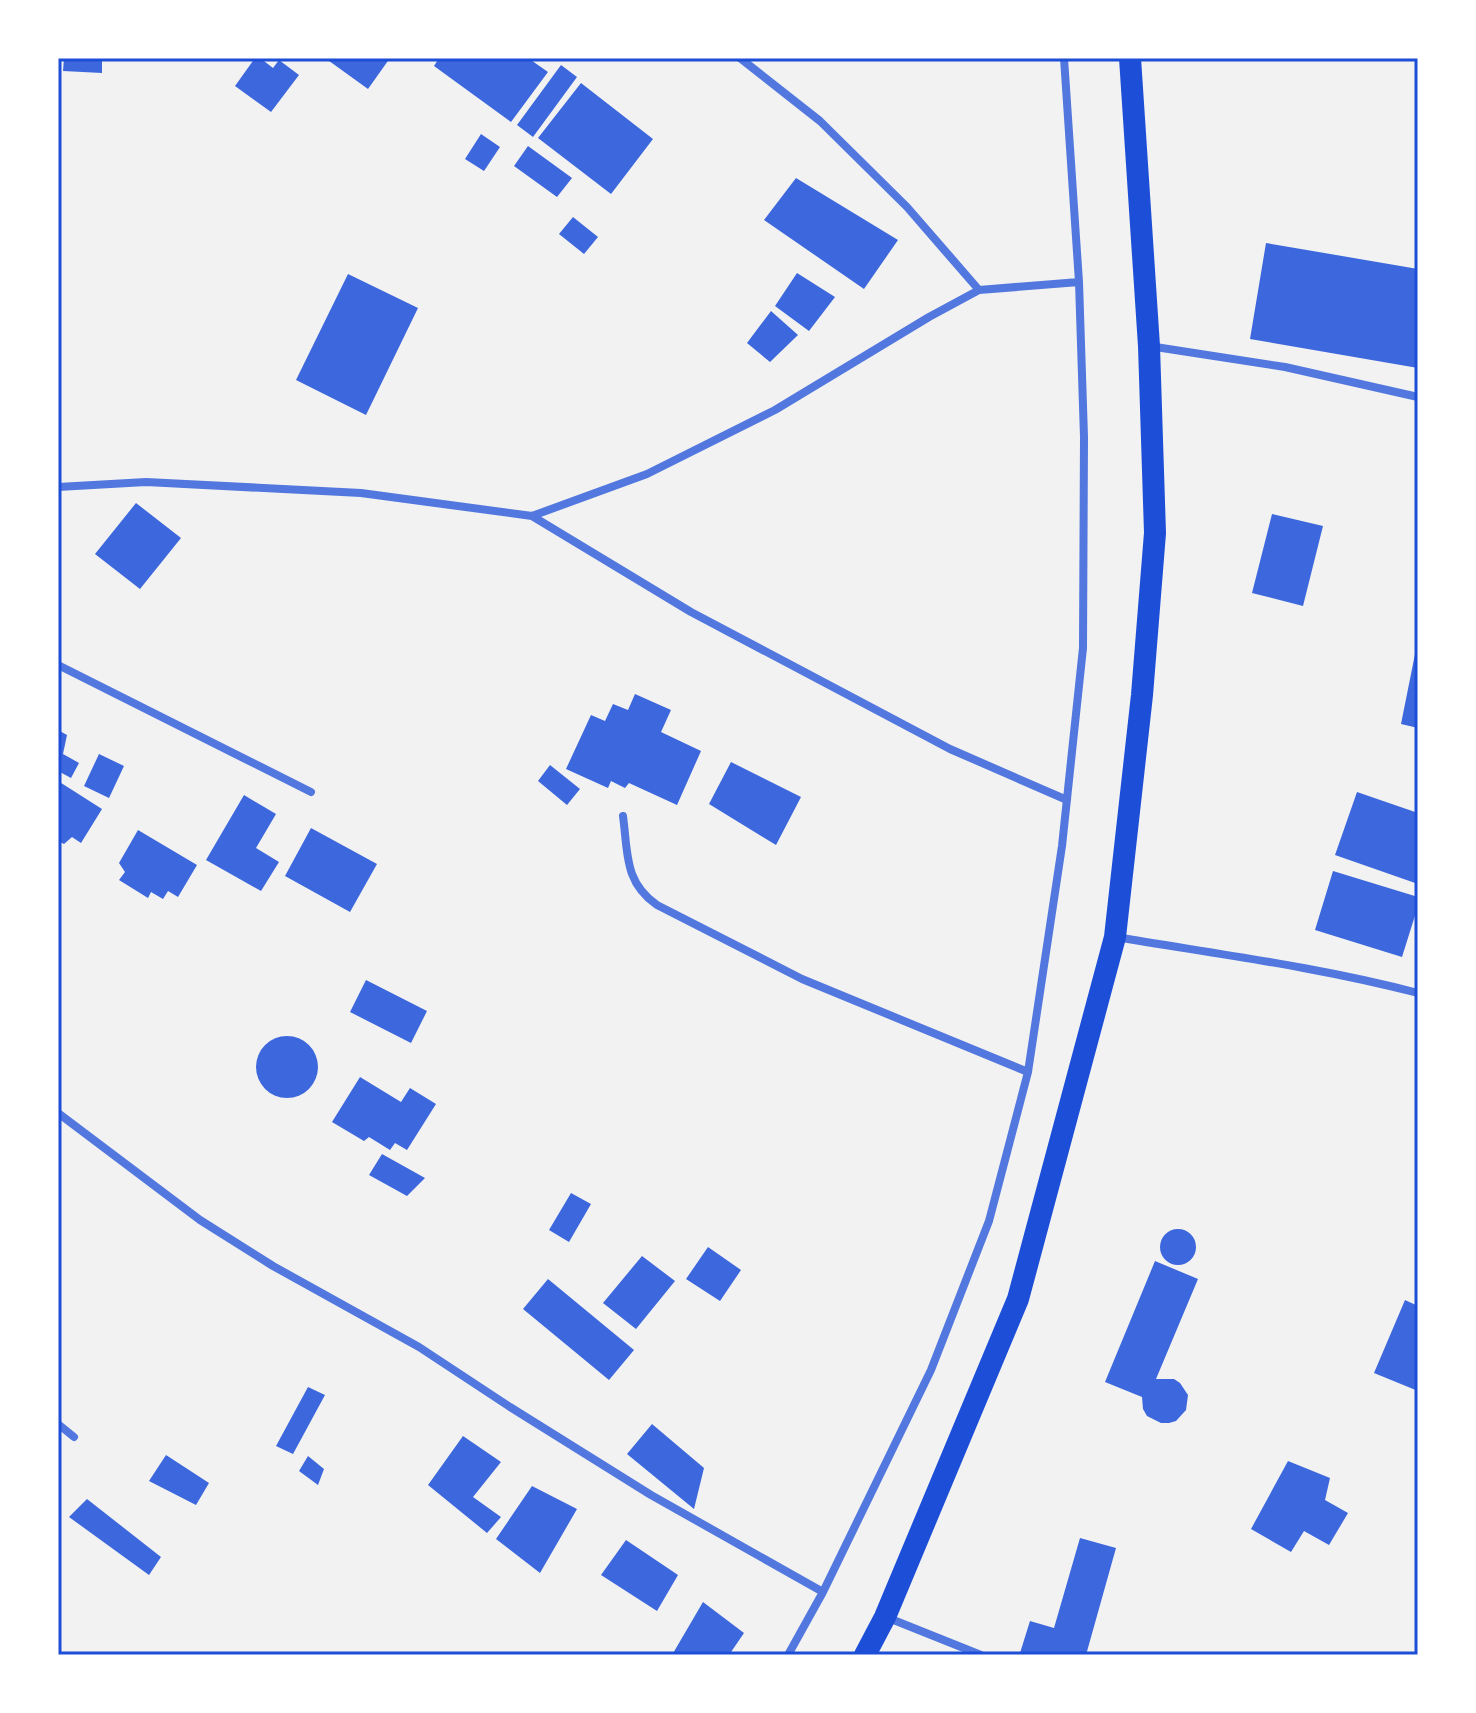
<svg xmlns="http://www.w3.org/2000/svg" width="1476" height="1713" font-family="'Exo 2',sans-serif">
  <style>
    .building { fill: #3d67dc }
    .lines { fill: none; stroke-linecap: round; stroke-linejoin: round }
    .minor { stroke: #5277de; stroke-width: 8 }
    .trunk { stroke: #1d4ed8; stroke-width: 22 }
    .neatline { fill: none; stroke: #1d4ed8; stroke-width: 3 }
  </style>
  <rect width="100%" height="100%" fill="#f2f2f2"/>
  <!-- building -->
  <path class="building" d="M64,58H102V73L63,71Z
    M255,58H260L273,68L279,60L299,75L271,112L235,86Z
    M325,58H390L368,89Z
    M439,58H528L548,72L511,122L434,66Z
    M561,65L577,77L533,137L517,125Z
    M581,83L653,139L611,194L538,138Z
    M481,134L500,147L484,171L465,159Z
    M528,146L572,178L557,197L514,166Z
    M796,178L898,240L864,289L764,220Z
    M573,217L598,237L584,254L559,234Z
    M1266,243L1418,269V368L1250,339Z
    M797,273L835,297L809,331L775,306Z
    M348,274L418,308L366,415L296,380Z
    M771,311L798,335L770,362L747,343Z
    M136,503L181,538L140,589L95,554Z
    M1272,514L1323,526L1303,606L1252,593Z
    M1417,644H1418V728L1401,724Z
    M635,694L671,710L661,732L701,751L677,805L629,783L625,788L611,781L608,788L566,769L591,715L605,721L613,704L628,710Z
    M58,730L67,735L63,754L79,763L71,778L58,771Z
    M99,754L124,766L109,798L84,786Z
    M731,762L801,797L776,845L709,804Z
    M550,765L580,789L567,805L538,781Z
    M58,781L102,809L81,843L72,837L64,844L58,841Z
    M1357,792L1418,813V884L1335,855Z
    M244,795L276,814L256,848L279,862L261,891L206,860Z
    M311,828L377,864L350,912L285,876Z
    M138,830L197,865L178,897L168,891L163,899L151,892L148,898L119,880L125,872L119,863Z
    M1333,871L1418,897V906L1402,957L1315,930Z
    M366,980L427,1011L411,1043L350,1012Z
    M256 1067a31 31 0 1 1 62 0a31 31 0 1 1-62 0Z
    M360,1077L401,1102L410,1088L436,1104L407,1150L395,1143L390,1150L369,1137L364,1141L332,1122Z
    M382,1154L425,1178L407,1196L369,1175Z
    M571,1193L591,1204L569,1242L549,1230Z
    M1160 1247a18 18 0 1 1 36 0a18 18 0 1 1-36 0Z
    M708,1247L741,1270L720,1301L686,1279Z
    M642,1256L675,1281L636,1329L603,1303Z
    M1155,1261L1198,1279L1156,1379H1174L1180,1383L1188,1395L1186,1410L1176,1421L1169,1423H1161L1147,1416L1143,1409L1142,1397L1105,1382Z
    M548,1279L634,1350L609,1380L523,1309Z
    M1405,1300L1418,1306V1391L1374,1373Z
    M308,1387L325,1395L293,1454L276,1446Z
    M652,1424L704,1468L694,1509L627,1454Z
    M463,1436L501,1462L473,1497L501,1517L487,1533L428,1485Z
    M166,1455L209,1483L196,1505L149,1481Z
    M308,1456L324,1469L318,1485L299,1471Z
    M1288,1461L1330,1478L1325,1500L1348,1513L1329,1545L1304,1531L1291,1552L1251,1529Z
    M532,1486L577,1509L540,1573L496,1539Z
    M87,1499L161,1557L149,1575L69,1517Z
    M1080,1538L1116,1548L1086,1655L1020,1653L1030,1621L1054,1628Z
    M626,1540L678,1575L657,1611L601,1575Z
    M703,1602L744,1633L729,1655H672Z"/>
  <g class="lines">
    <!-- minor -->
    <path class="minor" d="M740,58L820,121L907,207L979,290
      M1149,346L1285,367L1418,397
      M58,487L146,482L361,493L532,516L647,474L775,410L929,317L979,290L1079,282
      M532,516L691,612L950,749L1067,800
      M58,665L311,792
      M623,816C628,853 624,882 657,905L802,979L1028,1072
      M1116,937C1217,954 1319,967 1418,993
      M58,1113L200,1220L273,1266L419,1347L510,1407L651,1495L823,1592
      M58,1424L74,1437
      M886,1617L981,1655
      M788,1655L823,1592L931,1370L989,1221L1028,1072L1062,846L1083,648L1084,437L1079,282L1064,58"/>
    <!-- trunk -->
    <path class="trunk" d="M865,1655L885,1617L1018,1299L1115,937L1142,695L1155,533L1149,346L1130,58"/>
  </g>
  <!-- border -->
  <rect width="1476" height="1713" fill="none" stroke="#ffffff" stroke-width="120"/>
  <rect x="60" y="60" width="1356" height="1593" class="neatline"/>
</svg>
